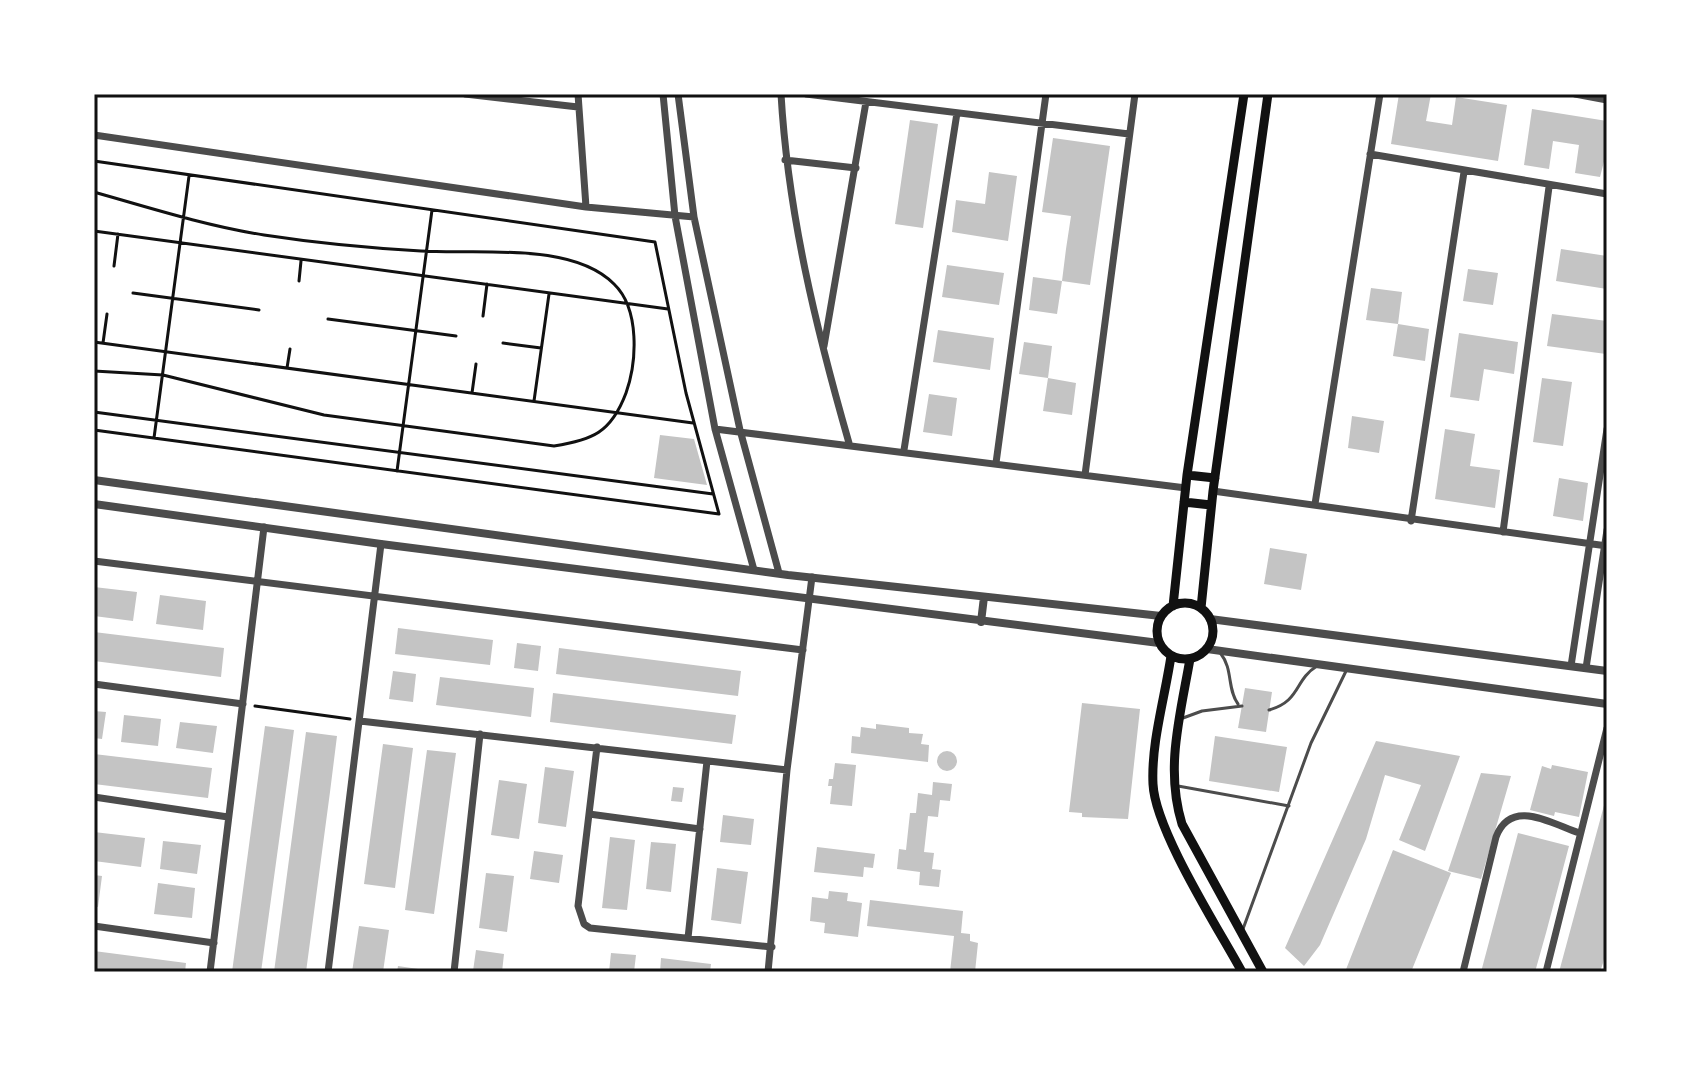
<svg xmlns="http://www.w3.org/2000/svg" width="1701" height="1066" font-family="Commissioner,sans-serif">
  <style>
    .building { fill: #c4c4c4 }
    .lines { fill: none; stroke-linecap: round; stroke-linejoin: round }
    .path { stroke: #111; stroke-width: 3 }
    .service { stroke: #4c4c4c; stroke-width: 3 }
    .minor { stroke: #4c4c4c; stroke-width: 7 }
    .tertiary { stroke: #4c4c4c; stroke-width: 8 }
    .secondary { stroke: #111; stroke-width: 9 }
    .neatline { fill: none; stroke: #111; stroke-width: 3 }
  </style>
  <rect width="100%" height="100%" fill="#fff"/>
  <!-- building -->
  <path class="building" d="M1399,94H1431L1426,121L1452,125L1456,97L1507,105L1498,161L1391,144Z
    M1532,109L1607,121V150L1600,177L1575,173L1579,145L1553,141L1549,169L1524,165Z
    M910,120L938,124L923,228L895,224Z
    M1053,138L1110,146L1090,285L1062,281L1057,314L1029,310L1033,277L1062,281L1066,249L1071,216L1042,212Z
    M989,172L1017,176L1008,241L952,232L956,200L985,204Z
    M1561,249L1607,256V289L1556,281Z
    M947,265L1004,273L999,305L942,297Z
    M1468,269L1498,273L1493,305L1463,301Z
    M1371,288L1402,292L1398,324L1366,320Z
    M1552,314L1607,321L1606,354L1547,346Z
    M1398,324L1429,329L1425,361L1393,356Z
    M938,330L994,338L990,370L933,362Z
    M1459,333L1518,342L1514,374L1484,369L1479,401L1450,397Z
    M1024,342L1052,346L1048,378L1019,374Z
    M1048,378L1076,383L1072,415L1043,411Z
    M1542,378L1572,382L1563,446L1533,442Z
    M929,394L957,398L952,436L923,432Z
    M1352,416L1384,421L1379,453L1348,448Z
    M1445,429L1475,434L1470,466L1500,470L1495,508L1435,499Z
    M660,435L694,439L707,485L654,478Z
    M1559,478L1588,483L1583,521L1553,516Z
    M1270,548L1307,554L1301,590L1264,584Z
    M94,587L137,592L133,621L94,616Z
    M160,595L206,601L203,630L156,624Z
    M398,628L493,640L490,665L395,654Z
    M94,632L224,648L221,677L94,661Z
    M517,643L541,646L538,671L514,668Z
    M559,648L741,671L738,696L556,674Z
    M393,671L416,674L413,702L389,699Z
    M440,677L534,688L531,717L436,705Z
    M1245,688L1272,692L1266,732L1238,728Z
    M553,693L736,715L732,744L550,722Z
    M1082,703L1140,709L1128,819L1082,817V813L1069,812Z
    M94,711L106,712L102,739L94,738Z
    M124,715L161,719L158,746L121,742Z
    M180,722L217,726L213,753L176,748Z
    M876,724L909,728V733L923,734L921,744L929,745L928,762L851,753L852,736L860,737L861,727L876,729Z
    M265,726L294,730L289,768L261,972H232Z
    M306,732L337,736L330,792L306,972H274Z
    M1215,736L1287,747L1279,792L1209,781Z
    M1376,741L1460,756L1425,851L1399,840L1421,785L1385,775L1366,839L1320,945L1304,966L1285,948Z
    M383,744L413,748L395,888L364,884Z
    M427,750L456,753L434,914L405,910Z
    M937 761a10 10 0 1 1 20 0a10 10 0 1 1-20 0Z
    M94,754L212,768L208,798L94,784Z
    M835,763L856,765L852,806L830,804L832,786H828L829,779H833Z
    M1552,765L1588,772L1579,817L1555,812L1554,816L1530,810L1542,766L1551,769Z
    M545,767L574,771L566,827L538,823Z
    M1481,773L1511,776L1481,879L1448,871Z
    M499,780L527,784L519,839L491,835Z
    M933,782L952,784L950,801L940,800L938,817L928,816L924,852L934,853L932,869L941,870L939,887L919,885L920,872L897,869L899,849L906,850L910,813H916L918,793L932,795Z
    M673,787L684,788L682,802L671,801Z
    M1606,798L1607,947L1603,963L1600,972H1559Z
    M723,815L754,819L751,845L720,842Z
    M94,832L145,838L141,867L94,861Z
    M1518,833L1569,846L1546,933L1535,972H1481Z
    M610,837L635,840L627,910L602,908Z
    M163,841L201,845L197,874L160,869Z
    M651,842L676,844L671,892L646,889Z
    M817,847L875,854L873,868L864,867L863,877L814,872Z
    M1393,850L1451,873L1411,972H1345Z
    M534,851L563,855L559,883L530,879Z
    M717,868L748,872L741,924L711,920Z
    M486,873L514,876L507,932L479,928Z
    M94,875L102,876L98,907L94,906Z
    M158,883L195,888L192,918L154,914Z
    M829,891L848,893L847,901L862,903L858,937L824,933L825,923L810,921L812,897L828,899Z
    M870,900L963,911L961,933L970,934V941L978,943L975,972H950L954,936L867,926Z
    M359,926L389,930L383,972H352Z
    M476,950L504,954L502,972L473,971Z
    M94,951L186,963L185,972H94Z
    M611,953L636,955L634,972H609Z
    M661,958L711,964L710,972H660Z
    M398,966L425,970V972H397Z"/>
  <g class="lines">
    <!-- path -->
    <path class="path" d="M94,161L655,242L686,393L719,514L94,430
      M94,192C150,208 207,226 264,235C316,243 369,248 421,251C477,255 571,241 614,284C640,309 637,362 626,393C611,433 592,440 554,446L324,415L163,375L94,371
      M94,231L668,309
      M114,266L118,234
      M299,281L301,261
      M133,293L259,310
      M483,316L487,284
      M328,319L456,336
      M94,342L693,423
      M103,343L107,314
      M503,343L541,348
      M287,368L290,349
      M472,393L476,364
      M534,401L549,294
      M94,412L713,494
      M154,438L189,176
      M397,471L432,210
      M255,706L350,719"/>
    <!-- service -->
    <path class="service" d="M1221,654C1233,669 1227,689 1238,704
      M1269,710C1301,701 1294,680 1317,666
      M1183,718L1202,711L1242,706
      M1178,786L1289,806
      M1243,929L1311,743L1347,669"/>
    <!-- minor -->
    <path class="minor" d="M465,94L578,107
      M578,94L586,207
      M663,94L675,216L715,429L754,570
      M678,94L694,217L740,430L779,573
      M781,94C788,214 816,328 849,443
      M806,94L1129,134
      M1575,94L1607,100
      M94,135L586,207L694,217
      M1370,154L1607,194
      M785,160L856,168
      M824,346L866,102
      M715,429L1186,488
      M904,450L957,113
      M996,463L1046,94
      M1085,475L1135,94
      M1213,491L1607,546
      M1315,504L1380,94
      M1411,521L1464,172
      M1503,532L1549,187
      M94,561L803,650
      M1571,666L1607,429
      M1586,668L1607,530
      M94,684L243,704
      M360,721L787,770
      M597,747L578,906L584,924L590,928L772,947
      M94,797L228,817
      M589,814L700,829
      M94,926L214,943
      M688,938L707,761
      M210,972L264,527
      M328,972L381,544
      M454,972L480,734
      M768,972L787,770L812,577
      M1463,972L1496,837C1511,798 1550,823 1579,833
      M1546,972L1607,728"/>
    <!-- tertiary -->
    <path class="tertiary" d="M94,480L788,575L1161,616
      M94,504L381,544L1159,643
      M1210,619L1607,671
      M981,622L984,597
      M1207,649L1607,704"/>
    <!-- secondary -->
    <path class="secondary" d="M1187,475L1215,478
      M1184,502L1211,505
      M1157 631a28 28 0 1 1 56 0a28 28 0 1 1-56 0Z
      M1173,606L1187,475L1244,94
      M1201,608L1213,491L1268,94
      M1171,656C1165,697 1151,743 1153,784C1155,830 1218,928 1242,972
      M1190,659C1180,716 1165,769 1182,824L1263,972"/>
  </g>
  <!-- border -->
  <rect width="1701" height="1066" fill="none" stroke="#ffffff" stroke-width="192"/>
  <rect x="96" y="96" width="1509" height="874" class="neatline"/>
</svg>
